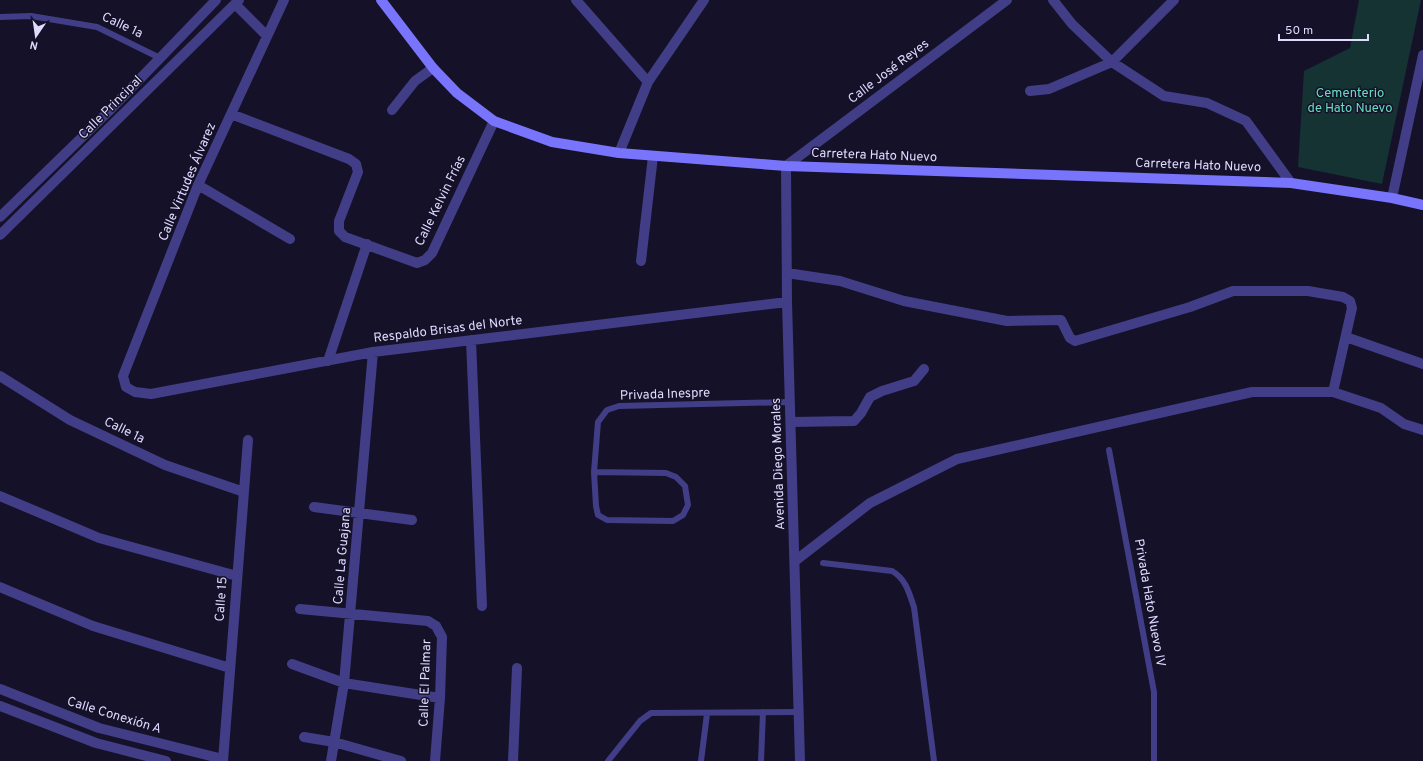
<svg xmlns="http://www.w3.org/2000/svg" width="1423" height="761" font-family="Overpass,sans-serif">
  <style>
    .green { fill: #143332 }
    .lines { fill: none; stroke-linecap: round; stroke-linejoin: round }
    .lane { stroke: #413e87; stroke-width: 6 }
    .street { stroke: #413e87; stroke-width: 10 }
    .secondary { stroke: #7874fc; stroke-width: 10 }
    .labels { text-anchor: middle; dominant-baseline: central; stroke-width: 3; stroke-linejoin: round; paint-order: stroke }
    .street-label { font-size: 13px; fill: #dfdafe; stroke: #151129 }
    .park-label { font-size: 13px; fill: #67dec1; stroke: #151129 }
  </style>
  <rect width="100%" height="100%" fill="#151129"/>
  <!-- green -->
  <path class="green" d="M1359,0H1421L1382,184L1298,167L1304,71L1350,48Z"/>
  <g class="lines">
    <!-- lane -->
    <path class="lane" d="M0,17L31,16L97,27L160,58
      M1109,450L1154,692V761
      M594,472L666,473L676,477L685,486L688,505L683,515L673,521L607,520L598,515L596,506L594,472L598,422L607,410L619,406L790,402
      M823,563L892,571C906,579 909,593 914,607L934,761
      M608,761L640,721L651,713L799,712
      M701,761L707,714
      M761,761L763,712"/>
    <!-- street -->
    <path class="street" d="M284,0L198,185L123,376L126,387L135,392L151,394L373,352L787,302
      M576,0L648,82
      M1053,0L1072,24L1112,62L1164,96L1207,103L1246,121L1291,183
      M235,4L267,36
      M1030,91L1049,89L1112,62L1174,0
      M392,110L415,81L433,68
      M231,114L349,159L356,164L358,172L339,221V231L345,237L417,263L425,260L432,253L494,121
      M619,153L648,82L704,0
      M198,185L290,239
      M1392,198L1423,55
      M0,217L109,111L216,0
      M0,235L239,0
      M641,261L653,156
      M787,273L840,281L904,301L1007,321L1061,320L1070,338L1075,341L1190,307L1233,291H1308L1343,297L1350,301L1352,308L1333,392
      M1346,337L1423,364
      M471,340L482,606
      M328,361L367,244
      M0,376L70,420L165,465L244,492
      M791,422L854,421L861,413L870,397L882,391L914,381L924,369
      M0,496L99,538L237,576
      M314,507L412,520
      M795,561L870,503L957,459L1252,392H1333L1381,408L1404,424L1423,430
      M0,587L93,626L230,668
      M300,609L428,621L436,626L442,637L440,698L435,761
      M292,664L344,683L440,698
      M0,689L99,728L223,759
      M0,706L96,743L166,761
      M304,737L334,742L401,761
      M223,761L248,440
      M331,761L344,683L373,352
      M513,761L517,668
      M800,761L787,302L786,166L1007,0"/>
    <!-- secondary -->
    <path class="secondary" d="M381,0L433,68L457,93L494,121L552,142L619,153L786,166L1291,183L1392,198L1423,205"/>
  </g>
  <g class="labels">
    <!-- street labels -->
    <g class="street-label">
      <text transform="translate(122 26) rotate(25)">Calle 1a</text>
      <text transform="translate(889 72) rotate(-37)">Calle José Reyes</text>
      <text transform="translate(111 108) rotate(-45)">Calle Principal</text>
      <text transform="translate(874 156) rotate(2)">Carretera Hato Nuevo</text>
      <text transform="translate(1198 166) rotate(2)">Carretera Hato Nuevo</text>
      <text transform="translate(188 182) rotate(-67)">Calle Virtudes Álvarez</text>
      <text transform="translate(441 201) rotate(-64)">Calle Kelvin Frías</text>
      <text transform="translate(448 330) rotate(-7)">Respaldo Brisas del Norte</text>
      <text transform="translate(665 395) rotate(-2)">Privada Inespre</text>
      <text transform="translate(124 431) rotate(26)">Calle 1a</text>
      <text transform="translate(779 464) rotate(-92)">Avenida Diego Morales</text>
      <text transform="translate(343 556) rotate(-85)">Calle La Guajana</text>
      <text transform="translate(222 599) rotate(-86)">Calle 15</text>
      <text transform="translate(1149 603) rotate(80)">Privada Hato Nuevo IV</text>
      <text transform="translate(426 683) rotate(-88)">Calle El Palmar</text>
      <text transform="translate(114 716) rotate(17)">Calle Conexión A</text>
    </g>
    <!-- park labels -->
    <g class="park-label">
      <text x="1350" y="94">Cementerio<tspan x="1350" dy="15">de Hato Nuevo</tspan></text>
    </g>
  </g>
  <!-- north arrow -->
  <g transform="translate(36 36) rotate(193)" stroke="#151129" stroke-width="3" paint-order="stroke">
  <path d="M0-3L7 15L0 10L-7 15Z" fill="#dfdafe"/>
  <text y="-6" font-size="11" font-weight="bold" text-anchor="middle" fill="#dfdafe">N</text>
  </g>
  <!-- scale -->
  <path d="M1279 34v6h89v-6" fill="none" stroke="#dfdafe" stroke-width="2"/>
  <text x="1285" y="34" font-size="12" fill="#dfdafe" stroke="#151129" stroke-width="3" paint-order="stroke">50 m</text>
</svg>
